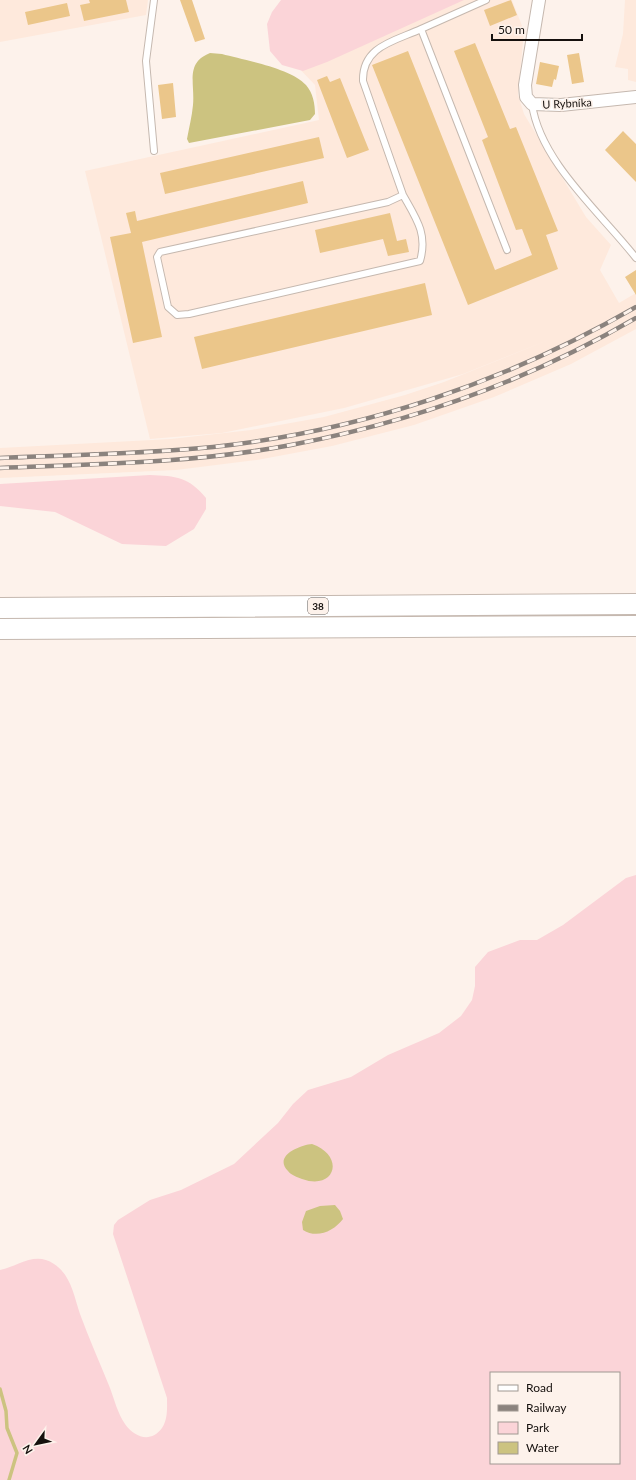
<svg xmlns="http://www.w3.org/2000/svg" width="636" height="1480" font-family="Lato,sans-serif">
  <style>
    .built { fill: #fee9dc }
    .green { fill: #fbd4d8; fill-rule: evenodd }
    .water { fill: #ccc380 }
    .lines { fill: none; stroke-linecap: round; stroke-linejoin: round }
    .stream { stroke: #ccc380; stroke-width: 3.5 }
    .building { fill: #ebc68a }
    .service-casing { stroke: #c5b8af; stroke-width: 8 }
    .minor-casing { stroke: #c5b8af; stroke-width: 14 }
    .trunk-casing { stroke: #c5b8af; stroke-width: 22 }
    .service { stroke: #fff; stroke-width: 6 }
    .minor { stroke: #fff; stroke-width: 12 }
    .trunk { stroke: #fff; stroke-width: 20 }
    .rail-casing { stroke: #8b837e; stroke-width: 4.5 }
    .rail { stroke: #fdf2eb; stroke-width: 3; stroke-dasharray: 9; stroke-linecap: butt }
    .labels { text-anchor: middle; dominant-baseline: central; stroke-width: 3.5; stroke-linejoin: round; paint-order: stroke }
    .shield { fill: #fdf2eb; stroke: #5b5450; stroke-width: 1 }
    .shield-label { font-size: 10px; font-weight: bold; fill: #15100d }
    .street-label { font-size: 11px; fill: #15100d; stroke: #fdf2eb }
  </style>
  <rect width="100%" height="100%" fill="#fdf2eb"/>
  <!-- built -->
  <path class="built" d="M0,0H148L146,15L0,42Z
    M445,0H512L524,31L518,95L524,114L586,217L611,245L600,270L619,303L636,293V329L571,364L494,397L414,425L332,446L257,460L176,470L0,478V448L171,439L251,430L324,417L405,395L444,382L551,339L463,374L344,408L222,433L150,439L85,171L319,120L315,85L293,62Z
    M625,0H636V82L628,80V69L615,67L623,34Z"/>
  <!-- green -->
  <path class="green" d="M281,0H464L327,62L303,71L282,65L270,51L267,24L272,12Z
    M150,475C176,476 189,477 206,498V509L194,529L166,546L122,544L55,512L0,506V484Z
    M636,875V1480H0V1270C19,1266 35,1251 54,1264C71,1275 74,1296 80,1314C89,1339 100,1363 110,1388C114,1399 118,1414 125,1424C135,1438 151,1443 162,1428C168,1419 167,1408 167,1398L113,1234L114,1225L118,1220L150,1200L181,1190L234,1164L278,1123L293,1104L308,1090L351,1077L388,1055L439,1033L461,1016L472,1000L475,986V967L488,952L520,940H537L563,925L626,878ZM491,1373H619V1463H491Z"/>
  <!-- water -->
  <path class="water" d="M210,53L222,54C244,60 291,68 306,85C313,93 315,104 315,114L310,120L189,143L187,139C189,128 192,116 193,105C195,83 185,63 210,53Z
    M312,1144C346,1156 335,1191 302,1179C297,1177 291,1175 288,1171C273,1156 300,1145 312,1144Z
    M335,1205L340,1211L343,1219C334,1231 317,1239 303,1230L302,1222L306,1211L320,1206Z"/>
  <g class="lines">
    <!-- stream -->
    <path class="stream" d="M0,1389L6,1411L7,1428L17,1453L9,1480"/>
  </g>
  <!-- building -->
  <path class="building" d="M89,0H126L129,12L84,21L80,5L90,3Z
    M180,0H192L205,39L195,42Z
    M511,0L517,15L490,26L484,10Z
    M67,3L70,16L28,25L25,12Z
    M475,43L510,129L516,127L558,231L546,235L558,269L468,305L372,65L408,51L495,270L532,255L522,229L516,230L482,140L488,137L454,51Z
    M579,53L584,82L572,84L567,55Z
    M540,62L559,66L556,80L554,79L552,87L536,84Z
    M327,76L330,82L340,78L369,150L347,158L317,80Z
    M173,83L176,117L162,119L158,85Z
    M623,131L636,144V182L605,150Z
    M319,137L324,158L165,194L160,173Z
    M303,181L308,203L142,242L162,337L133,343L110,237L131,233L126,213L135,211L137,221Z
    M390,213L397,241L406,239L409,252L388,256L383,239L320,253L315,230Z
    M636,270V295L625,277Z
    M425,283L432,315L202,369L194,337Z"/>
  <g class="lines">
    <!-- service casing -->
    <g class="service-casing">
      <path id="service" d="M154,0L146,61L154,151
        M486,0L421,29L507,250
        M532,104C540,162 602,214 636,258
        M403,195C416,218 428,234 420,261L189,314L177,315L168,307L157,257L160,252L388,202L403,195L363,81C362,46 395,41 421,29"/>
    </g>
    <!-- minor casing -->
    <g class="minor-casing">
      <path id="minor" d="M539,0L525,85L526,97L532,104L561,105L636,97"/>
    </g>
    <!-- trunk casing -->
    <g class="trunk-casing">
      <path id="trunk" d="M0,608L636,604
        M0,629L636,626"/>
    </g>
    <!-- service -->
    <use href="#service" class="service"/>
    <!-- minor -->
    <use href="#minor" class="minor"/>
    <!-- trunk -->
    <use href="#trunk" class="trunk"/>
    <!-- rail casing -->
    <g class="rail-casing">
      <path id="rail" d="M0,458C71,455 142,454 213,447C362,431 506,382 636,307
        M0,468C97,464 196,463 291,445C412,422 530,380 636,318"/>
    </g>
    <!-- rail -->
    <use href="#rail" class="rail"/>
  </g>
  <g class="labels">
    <!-- shield labels -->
    <rect class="shield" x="308" y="598" width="20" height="16" rx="3"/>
    <g class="shield-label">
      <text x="318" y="606">38</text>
    </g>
    <!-- street labels -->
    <g class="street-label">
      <text transform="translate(567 103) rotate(-3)">U Rybníka</text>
    </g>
  </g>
  <!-- legend -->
  <rect x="490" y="1372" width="130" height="92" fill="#fdf2eb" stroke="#a09892"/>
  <rect x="498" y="1385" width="20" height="6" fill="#ffffff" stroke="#a09892"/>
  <text x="526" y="1392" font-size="12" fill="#15100d">Road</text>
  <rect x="498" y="1405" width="20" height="6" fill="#8b837e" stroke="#a09892"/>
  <text x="526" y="1412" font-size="12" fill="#15100d">Railway</text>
  <rect x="498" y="1422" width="20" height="12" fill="#fbd4d8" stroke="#a09892"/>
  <text x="526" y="1432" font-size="12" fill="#15100d">Park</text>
  <rect x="498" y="1442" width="20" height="12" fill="#ccc380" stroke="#a09892"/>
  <text x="526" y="1452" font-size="12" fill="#15100d">Water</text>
  <!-- north arrow -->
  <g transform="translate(36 1444) rotate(237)" stroke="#fdf2eb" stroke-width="3" paint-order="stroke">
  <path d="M0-3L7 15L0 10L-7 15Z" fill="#15100d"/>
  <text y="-6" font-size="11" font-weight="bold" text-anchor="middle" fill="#15100d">N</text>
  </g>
  <!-- scale -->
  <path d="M492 34v6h90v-6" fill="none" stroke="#15100d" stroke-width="2"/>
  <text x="498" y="34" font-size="12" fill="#15100d" stroke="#fdf2eb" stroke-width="3" paint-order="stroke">50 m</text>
</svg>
